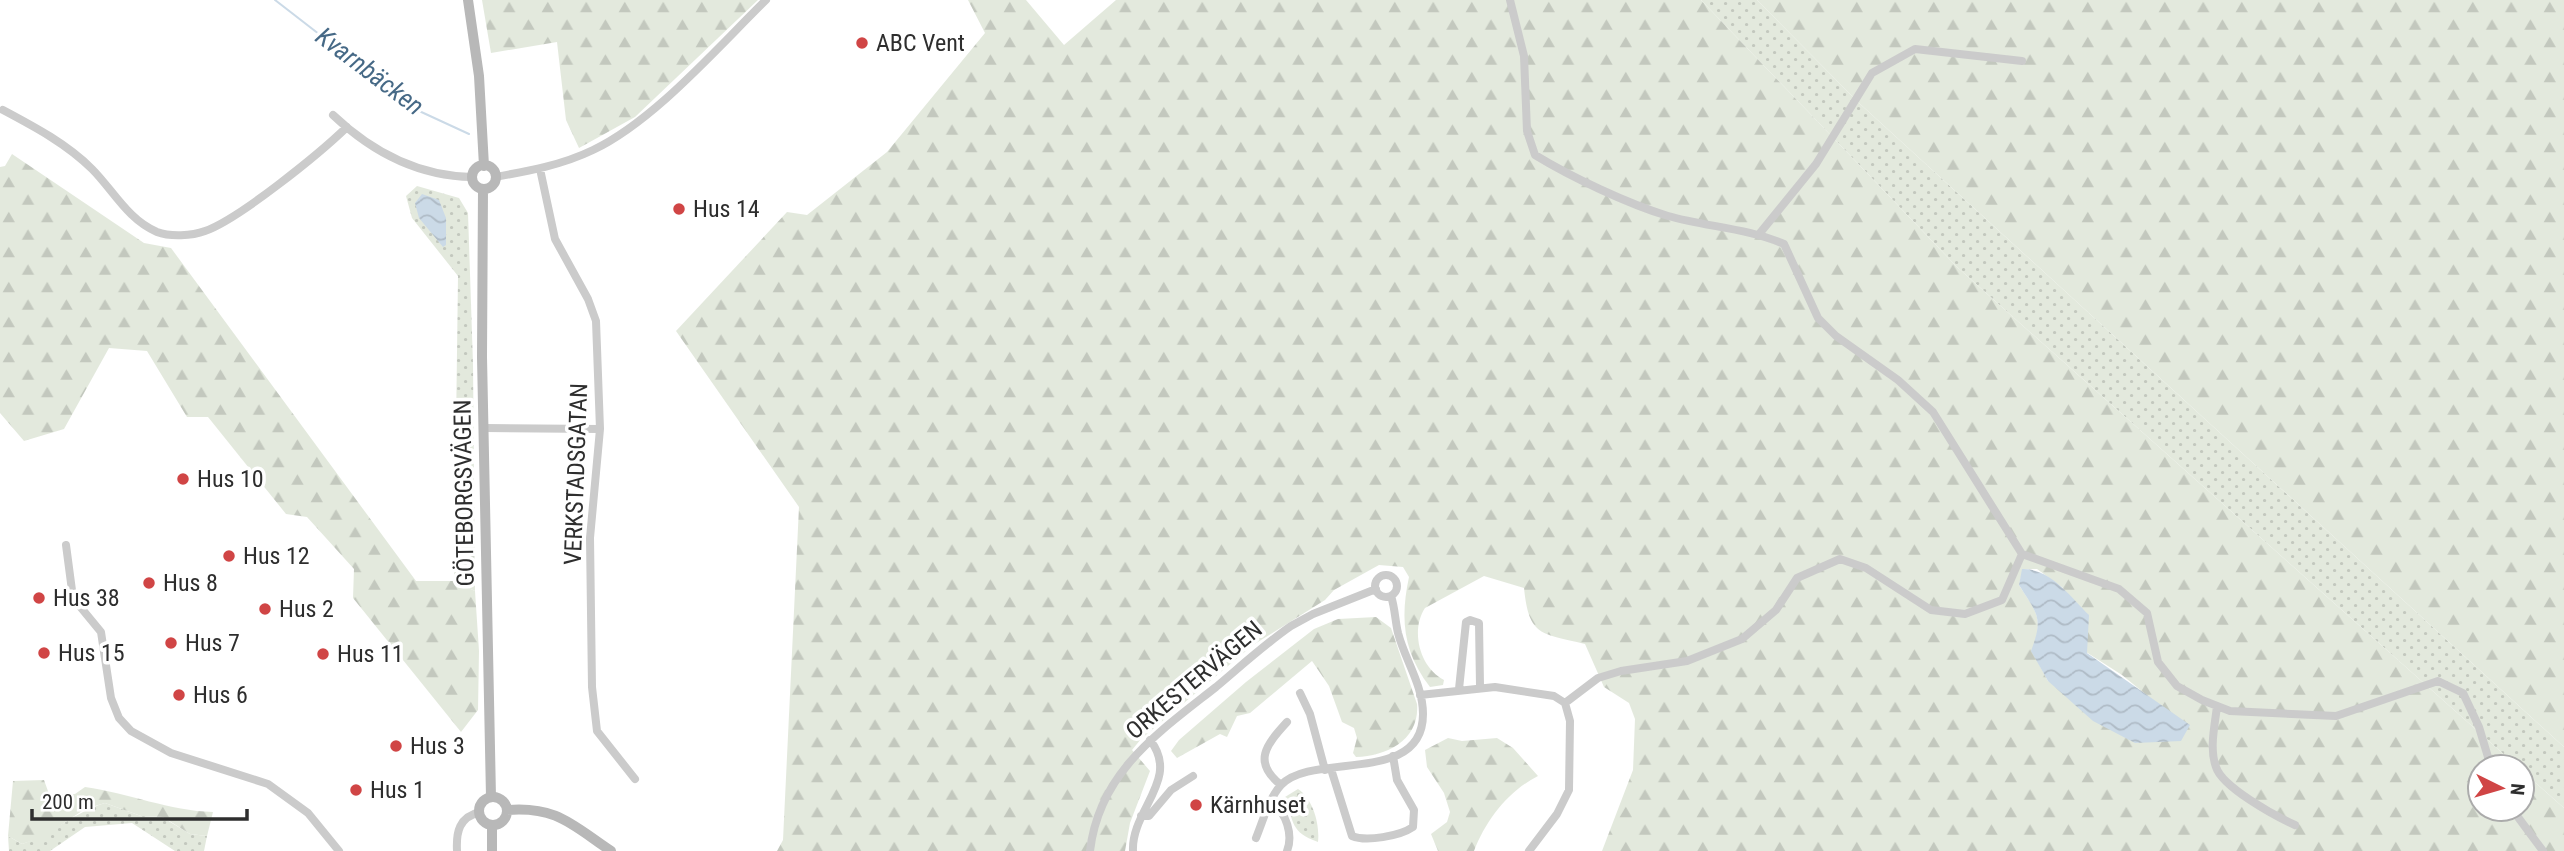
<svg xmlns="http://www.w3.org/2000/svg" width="2564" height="851" font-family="'Roboto Condensed',sans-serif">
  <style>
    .grass { fill: url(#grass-dots) }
    .forest { fill: url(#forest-firs); fill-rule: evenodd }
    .water { fill: url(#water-waves) }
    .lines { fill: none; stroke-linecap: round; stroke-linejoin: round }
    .stream { stroke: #cbdae7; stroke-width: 2 }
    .street { stroke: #cbcbcb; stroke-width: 8 }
    .secondary { stroke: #b8b8b8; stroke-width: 10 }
    .poi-dot { fill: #d04545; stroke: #fff; stroke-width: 2.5 }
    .labels { text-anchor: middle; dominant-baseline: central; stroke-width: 7; stroke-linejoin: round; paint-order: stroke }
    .poi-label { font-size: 24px; fill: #2e2e2e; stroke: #fff; text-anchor: start }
    .street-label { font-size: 24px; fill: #2e2e2e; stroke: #fff }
    .water-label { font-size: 26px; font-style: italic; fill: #466986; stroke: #fff }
  </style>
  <defs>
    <pattern id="grass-dots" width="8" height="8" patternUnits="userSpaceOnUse" patternTransform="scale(1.75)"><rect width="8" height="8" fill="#e3e9dd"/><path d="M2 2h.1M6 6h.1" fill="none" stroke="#c3c8be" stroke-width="1.8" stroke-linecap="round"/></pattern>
    <pattern id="forest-firs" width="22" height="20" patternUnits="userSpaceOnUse" patternTransform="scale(1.75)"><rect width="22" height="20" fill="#e3e9dd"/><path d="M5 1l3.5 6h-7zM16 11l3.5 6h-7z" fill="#c3c8be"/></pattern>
    <pattern id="water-waves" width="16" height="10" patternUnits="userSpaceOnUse" patternTransform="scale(1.75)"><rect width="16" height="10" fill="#cbdae7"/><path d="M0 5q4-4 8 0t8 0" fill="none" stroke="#afbbc6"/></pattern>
  </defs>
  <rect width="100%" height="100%" fill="#fff"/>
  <!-- grass -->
  <path class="grass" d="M1701,0H1757L1859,103L2564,747V808L2522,771V767H2518L1957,267Z
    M417,186L459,198L468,213L473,364L475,591L454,581L458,276L412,218L406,196Z
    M1298,789C1313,799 1320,824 1318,842C1290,832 1294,822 1285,797Z
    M105,803L141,816L162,817L190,834L207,836L204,851H175L132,823L85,827L50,851H9L8,836L22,844C52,834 75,812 105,803Z"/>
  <!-- forest -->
  <path class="forest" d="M482,0H758L635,117L579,148L566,120L557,42L491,53Z
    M968,0H1026L1064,45L1116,0H1701L1957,267L2518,767H2480V809H2522V771L2564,808V851H1602L1633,770L1635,719L1629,703L1604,687L1585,644C1541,633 1529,637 1524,588L1484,576L1425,608C1410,631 1420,668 1444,680L1443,685L1430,687C1403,652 1400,619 1409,577L1403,567L1379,565L1334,590L1325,600L1253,645L1141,739L1132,750L1150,771L1130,823L1125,851H777L783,840L799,507L676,331L787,212L807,215L887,152L985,33ZM2023,569H2037L2063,588L2086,652L2122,675L2160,706L2048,681L2032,651C2044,618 2037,613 2019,585Z
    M1757,0H2564V747L1859,103Z
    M12,154L144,243L171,248L416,581H454L475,591L479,651L478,710L461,732L353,598L354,569L307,517L286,514L208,417H187L147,351L109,348L64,429L24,441L0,413V167L5,166Z
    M1376,617L1391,628L1417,704C1420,739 1388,756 1356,757L1353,753L1357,738L1354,728L1342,722L1329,686L1312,661L1250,713L1237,716L1227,737L1220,734L1177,758L1171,751L1179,740L1246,682L1314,629L1338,619Z
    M1448,738L1462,741L1497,738L1513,748L1538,776C1508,791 1486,820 1474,851H1438L1431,834L1447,822L1450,812L1444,793L1427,767L1425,750Z
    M44,780L49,794H75L85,787C128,793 170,811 213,812L207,836L190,834L163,817L141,816L105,803L85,809L43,837L22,844L8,836L13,781Z"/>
  <!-- water -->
  <path class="water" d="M422,194L439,200L446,218V245L443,247L419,218L415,203Z
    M2022,569C2050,568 2070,596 2089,615L2087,653L2190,725L2181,741L2135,743L2093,721L2048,681L2031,651C2044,617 2037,614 2019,585Z"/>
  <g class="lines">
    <!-- stream -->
    <path class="stream" d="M275,0L417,110L469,134"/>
    <!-- street -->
    <path class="street" d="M1510,0L1524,56L1527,131L1535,155C1571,177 1628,204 1668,216C1707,227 1747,228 1784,244L1818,318L1836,336L1898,380L1933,412L2022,554L2119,589L2147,613L2158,662L2177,686L2202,700L2230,711L2336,716L2438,681L2463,693L2479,727L2491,767
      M3,110C35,127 67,144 92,169C113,190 128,220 157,232C170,237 192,236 205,231C239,219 319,154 347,127
      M333,115C373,153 418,176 472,177
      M540,169L555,239L588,299L596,321L600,429L590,538L592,687L597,731L635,779
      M495,177C529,171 562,165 593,150C654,121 717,48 766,0
      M1760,233L1816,164L1872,73L1915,49L2022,61
      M485,428L600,429
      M66,545L73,598L101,632L111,698L119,718L131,731L171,753L268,784L308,813L339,851
      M1375 586a11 11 0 1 1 22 0a11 11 0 1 1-22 0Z
      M1459,689L1466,622L1470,620L1479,623L1480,686
      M1300,693L1310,714L1325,770
      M1420,695L1495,687L1554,696L1565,703L1570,721L1569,790L1557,814L1529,851
      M1565,703L1598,678L1621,671L1687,661L1742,639L1776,610L1797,578L1840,559L1866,568L1931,610L1965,614L2002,600L2022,554
      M2217,706C2215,725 2209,748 2216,767C2222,787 2275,816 2295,825
      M1331,769L1352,836C1366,842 1400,836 1413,827L1414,810L1397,780L1393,756
      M1281,785C1252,762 1266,745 1287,722
      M1271,804C1287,811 1293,836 1287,851
      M2512,809L2543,851
      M1141,816H1149L1171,790L1193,776
      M1256,838C1263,821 1269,798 1281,785C1313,751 1423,786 1423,714C1423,685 1405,660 1398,633C1395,620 1395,608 1391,596
      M457,851C456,832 459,817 480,812
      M1090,851C1099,772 1159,732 1216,687C1241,666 1265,644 1291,626L1313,614L1376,589
      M1133,851C1131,810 1181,779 1150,740"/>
    <!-- secondary -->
    <path class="secondary" d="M468,0L479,76L484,166
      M472 177a12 12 0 1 1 24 0a12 12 0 1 1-24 0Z
      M483,189L482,357L491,797
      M479 811a14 14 0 1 1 28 0a14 14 0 1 1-28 0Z
      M507,810C557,806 572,825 611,851
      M492,851V825"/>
  </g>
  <!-- markers -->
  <g class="poi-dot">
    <circle cx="862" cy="43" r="7"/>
    <circle cx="679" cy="209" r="7"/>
    <circle cx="183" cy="479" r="7"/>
    <circle cx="229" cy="556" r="7"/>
    <circle cx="149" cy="583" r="7"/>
    <circle cx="39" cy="598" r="7"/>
    <circle cx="265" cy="609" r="7"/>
    <circle cx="171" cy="643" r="7"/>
    <circle cx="44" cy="653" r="7"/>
    <circle cx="323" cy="654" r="7"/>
    <circle cx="179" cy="695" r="7"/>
    <circle cx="396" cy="746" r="7"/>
    <circle cx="356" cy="790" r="7"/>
    <circle cx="1196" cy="805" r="7"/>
  </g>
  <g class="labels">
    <!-- poi labels -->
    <g class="poi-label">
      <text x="876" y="43">ABC Vent</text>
      <text x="693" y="209">Hus 14</text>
      <text x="197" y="479">Hus 10</text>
      <text x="243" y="556">Hus 12</text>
      <text x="163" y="583">Hus 8</text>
      <text x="53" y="598">Hus 38</text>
      <text x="279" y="609">Hus 2</text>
      <text x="185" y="643">Hus 7</text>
      <text x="58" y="653">Hus 15</text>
      <text x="337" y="654">Hus 11</text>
      <text x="193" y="695">Hus 6</text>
      <text x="410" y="746">Hus 3</text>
      <text x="370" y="790">Hus 1</text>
      <text x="1210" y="805">Kärnhuset</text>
    </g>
    <!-- street labels -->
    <g class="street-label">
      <text transform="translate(576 474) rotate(-88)">VERKSTADSGATAN</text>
      <text transform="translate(464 493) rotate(-91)">GÖTEBORGSVÄGEN</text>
      <text transform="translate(1194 680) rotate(-40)">ORKESTERVÄGEN</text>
    </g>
    <!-- water labels -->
    <g class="water-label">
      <text transform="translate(370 71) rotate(37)">Kvarnbäcken</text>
    </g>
  </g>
  <!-- north arrow -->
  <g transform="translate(2501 788) rotate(95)"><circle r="33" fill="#ffffff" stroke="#ababab" stroke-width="2"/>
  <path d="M0-5L12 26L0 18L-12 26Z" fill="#d04545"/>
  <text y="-10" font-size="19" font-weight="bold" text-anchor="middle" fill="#2e2e2e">N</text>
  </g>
  <!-- scale -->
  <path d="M32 809v10h215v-10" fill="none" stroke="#2e2e2e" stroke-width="3.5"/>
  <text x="42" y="809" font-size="21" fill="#2e2e2e" stroke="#ffffff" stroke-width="5" paint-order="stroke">200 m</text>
</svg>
